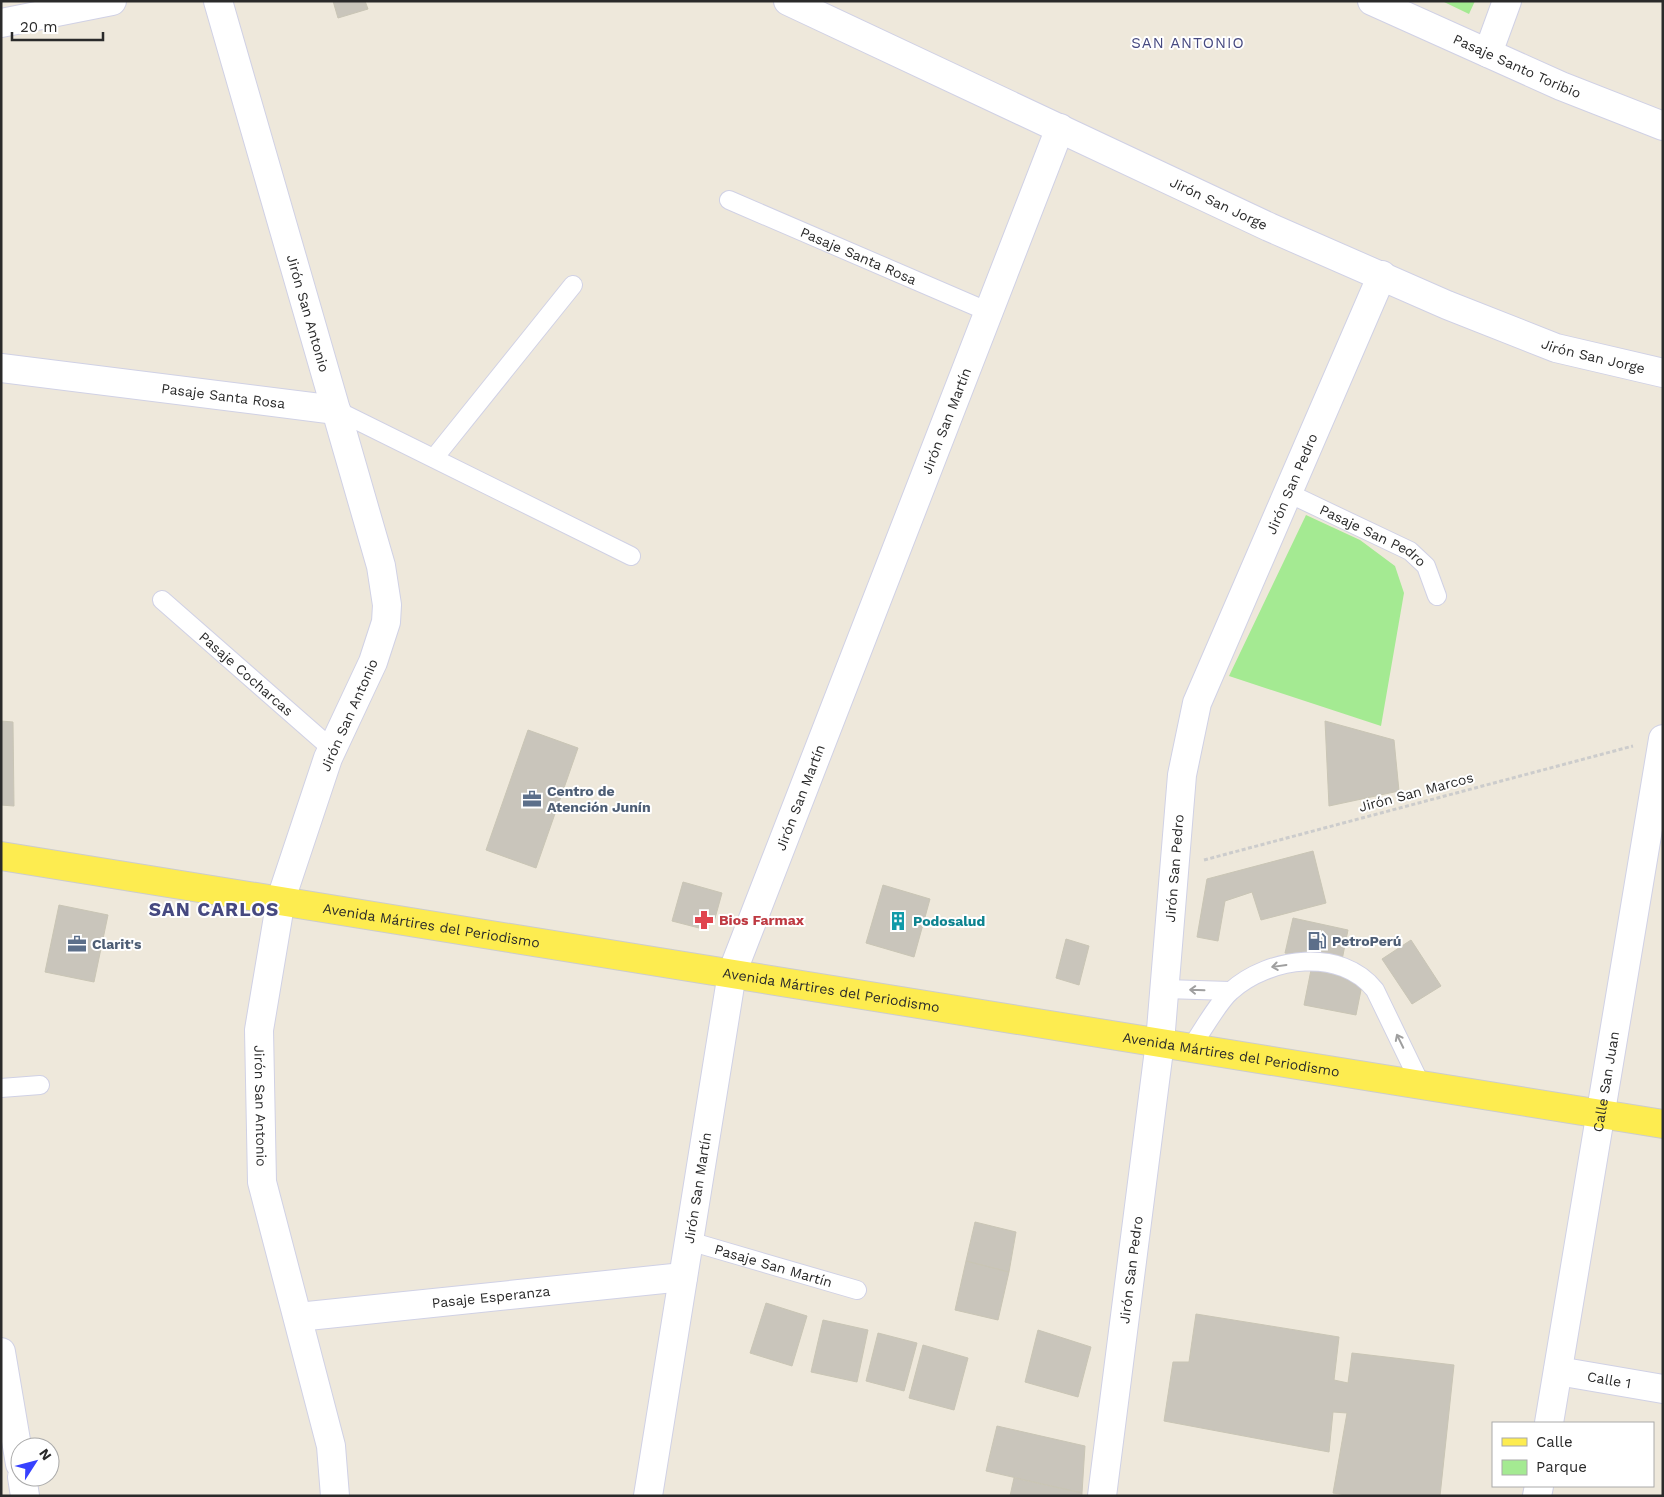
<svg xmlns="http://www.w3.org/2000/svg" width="1664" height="1497" font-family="'Work Sans',sans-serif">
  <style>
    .green { fill: #a4ea92 }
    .building { fill: #c9c5bb; stroke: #c9c5b5 }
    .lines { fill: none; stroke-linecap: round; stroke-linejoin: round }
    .lane-casing { stroke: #d0d1e5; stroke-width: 20 }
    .street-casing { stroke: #d0d1e5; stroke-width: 30 }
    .secondary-casing { stroke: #d0d1e5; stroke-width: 30 }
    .primary-casing { stroke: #ccc; stroke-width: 30 }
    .path { stroke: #ccc; stroke-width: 3; stroke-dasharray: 4 2.5; stroke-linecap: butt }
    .lane { stroke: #fff; stroke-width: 18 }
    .street { stroke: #fff; stroke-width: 28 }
    .secondary { stroke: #fff; stroke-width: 28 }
    .primary { stroke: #fdec50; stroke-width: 28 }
    .oneway { stroke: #9f9f9f }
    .labels { text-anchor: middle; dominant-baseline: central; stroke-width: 4; stroke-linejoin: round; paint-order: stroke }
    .street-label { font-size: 14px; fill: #2a2a2a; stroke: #fff }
    .service-label { font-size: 14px; font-weight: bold; fill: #4e5e75; stroke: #fff; text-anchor: start }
    .health-label { font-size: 14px; font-weight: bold; fill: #be3a42; stroke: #fff; text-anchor: start }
    .culture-label { font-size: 14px; font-weight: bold; fill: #0d838f; stroke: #fff; text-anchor: start }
    .neighbourhood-label { font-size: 15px; letter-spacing: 1px; fill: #464980; stroke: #fff }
    .district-label { font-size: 19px; font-weight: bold; letter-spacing: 1px; fill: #464980; stroke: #fff }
  </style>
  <rect width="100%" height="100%" fill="#eee8db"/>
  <!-- green -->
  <path class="green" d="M1442,1H1475L1469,14Z
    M1306,515L1360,540L1395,566L1404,593L1381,726L1229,676Z"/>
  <!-- building -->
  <path class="building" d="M333,1H365L368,9L338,18Z
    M1,721L13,722L14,806L1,805Z
    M1325,721L1394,740L1399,791L1329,806Z
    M528,730L578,748L536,868L486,850Z
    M1313,851L1326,903L1261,920L1252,892L1225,901L1218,941L1197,937L1207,879Z
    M683,882L722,893L714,922L703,929L672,921Z
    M883,885L930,899L914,957L866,943Z
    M59,905L108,915L94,982L45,972Z
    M1293,918L1348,930L1341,965L1285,953Z
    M1066,939L1089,946L1079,985L1056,978Z
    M1411,940L1441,986L1412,1004L1382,959Z
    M1311,970L1363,980L1356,1015L1304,1005Z
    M975,1222L1016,1232L1009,1272L966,1261Z
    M966,1261L1009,1272L998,1320L955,1310Z
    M766,1303L807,1316L792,1366L750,1353Z
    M1196,1314L1339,1337L1334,1380L1348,1383L1352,1353L1454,1365L1440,1496H1352L1333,1493L1347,1413L1333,1412L1329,1452L1164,1421L1173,1362H1189Z
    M823,1320L868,1330L857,1382L811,1372Z
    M1038,1330L1091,1347L1078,1397L1025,1382Z
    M878,1333L917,1343L904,1391L866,1381Z
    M923,1345L968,1358L954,1410L909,1398Z
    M997,1426L1085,1446L1082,1493L986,1471Z
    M1014,1478L1082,1493V1496H1010Z"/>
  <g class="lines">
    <!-- lane casing -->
    <g class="lane-casing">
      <g id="lane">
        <path id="s1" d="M729,200L989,312"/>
        <path d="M336,410L631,556"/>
        <path d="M434,458L573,285"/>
        <path id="s2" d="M1288,493L1410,551L1426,566L1437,596"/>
        <path id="s3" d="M162,600L332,749"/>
        <path d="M1165,989L1230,991"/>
        <path d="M1191,1047C1202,1032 1218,1002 1231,991C1269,957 1341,947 1375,990L1421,1085"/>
        <path d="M1,1088L40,1085"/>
        <path id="s4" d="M689,1241L857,1290"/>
      </g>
    </g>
    <!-- street casing -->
    <g class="street-casing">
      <g id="street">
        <path id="s5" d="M218,1L381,566L387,605L386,622L373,662L328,758L281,899L259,1030L262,1182L331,1446L335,1496"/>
        <path id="s6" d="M788,1L1269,227L1447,305L1556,348L1663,373"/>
        <path id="s7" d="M1372,1L1561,86L1663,126"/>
        <path d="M1488,53L1507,1"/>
        <path id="s8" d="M1,368L336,410"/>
        <path id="s9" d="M298,1317L683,1277"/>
        <path d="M1,1352L20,1464"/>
        <path id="s10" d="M1558,1371L1663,1389"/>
        <path id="s11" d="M1549,1423L1663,739"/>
        <path d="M22,1477L25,1496"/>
        <path id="s12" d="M648,1496L732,973L1060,128"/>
        <path id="s13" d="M1102,1496L1160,1042L1182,775L1197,703L1382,275"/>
        <path d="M1537,1496L1539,1486"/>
      </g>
    </g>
    <!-- secondary casing -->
    <g class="secondary-casing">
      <path id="secondary" d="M1,23L112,1"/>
    </g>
    <!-- primary casing -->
    <g class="primary-casing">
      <g id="primary">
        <path id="s14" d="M1,856L1663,1124"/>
      </g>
    </g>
    <!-- path -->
    <path class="path" d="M1204,860L1633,746"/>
    <!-- lane -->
    <use href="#lane" class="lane"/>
    <!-- street -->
    <use href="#street" class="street"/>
    <!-- secondary -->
    <use href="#secondary" class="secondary"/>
    <!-- primary -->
    <use href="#primary" class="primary"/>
  </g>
  <!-- one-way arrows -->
  <defs><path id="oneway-shaft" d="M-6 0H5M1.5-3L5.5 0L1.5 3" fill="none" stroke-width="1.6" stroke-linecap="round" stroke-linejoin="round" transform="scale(1.25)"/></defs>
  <g class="oneway">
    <use href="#oneway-shaft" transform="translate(1279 966) rotate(172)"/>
    <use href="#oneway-shaft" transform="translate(1197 990) rotate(-178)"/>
    <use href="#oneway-shaft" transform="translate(1400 1041) rotate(-116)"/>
  </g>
  <!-- icons -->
  <defs>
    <g id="office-bare" transform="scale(1.5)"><path d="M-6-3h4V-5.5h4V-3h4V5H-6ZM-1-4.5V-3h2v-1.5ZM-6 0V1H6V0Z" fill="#5c6f8a" stroke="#fff" stroke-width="2.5" paint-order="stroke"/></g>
    <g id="pharmacy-bare" transform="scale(1.5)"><path d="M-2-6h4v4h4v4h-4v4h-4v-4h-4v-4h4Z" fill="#e0444e" stroke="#fff" stroke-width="2.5" paint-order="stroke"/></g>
    <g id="building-bare" transform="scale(1.5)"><path d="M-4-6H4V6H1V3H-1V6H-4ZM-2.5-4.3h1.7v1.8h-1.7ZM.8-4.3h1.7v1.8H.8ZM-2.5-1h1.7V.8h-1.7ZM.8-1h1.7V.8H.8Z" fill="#0f9aa8" stroke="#fff" stroke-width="2.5" paint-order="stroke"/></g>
    <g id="fuel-bare" transform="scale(1.5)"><path d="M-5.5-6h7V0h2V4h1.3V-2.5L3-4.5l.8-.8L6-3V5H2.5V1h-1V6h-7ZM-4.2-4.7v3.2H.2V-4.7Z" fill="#5c6f8a" stroke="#fff" stroke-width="2.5" paint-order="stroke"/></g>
  </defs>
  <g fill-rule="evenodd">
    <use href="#office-bare" x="532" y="799"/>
    <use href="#pharmacy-bare" x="704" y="920"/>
    <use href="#building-bare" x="898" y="921"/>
    <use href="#fuel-bare" x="1317" y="941"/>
    <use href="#office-bare" x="77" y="944"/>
  </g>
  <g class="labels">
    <!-- street labels -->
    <g class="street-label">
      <text stroke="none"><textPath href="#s7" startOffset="159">Pasaje Santo Toribio</textPath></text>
      <text stroke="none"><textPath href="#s6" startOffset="476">Jirón San Jorge</textPath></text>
      <text stroke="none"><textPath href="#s1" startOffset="141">Pasaje Santa Rosa</textPath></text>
      <text stroke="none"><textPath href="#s5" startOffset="325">Jirón San Antonio</textPath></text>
      <text stroke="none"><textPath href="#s6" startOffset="881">Jirón San Jorge</textPath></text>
      <text stroke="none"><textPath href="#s8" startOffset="224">Pasaje Santa Rosa</textPath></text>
      <text stroke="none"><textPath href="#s12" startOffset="1122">Jirón San Martín</textPath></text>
      <text stroke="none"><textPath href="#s13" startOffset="1038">Jirón San Pedro</textPath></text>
      <text stroke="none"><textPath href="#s2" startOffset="95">Pasaje San Pedro</textPath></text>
      <text stroke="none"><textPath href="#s3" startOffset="112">Pasaje Cocharcas</textPath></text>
      <text transform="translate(349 715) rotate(-66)">Jirón San Antonio</text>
      <text transform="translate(1416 792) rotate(-15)">Jirón San Marcos</text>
      <text stroke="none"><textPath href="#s12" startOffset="718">Jirón San Martín</textPath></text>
      <text stroke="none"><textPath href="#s13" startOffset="632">Jirón San Pedro</textPath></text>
      <text stroke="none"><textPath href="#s14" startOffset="436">Avenida Mártires del Periodismo</textPath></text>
      <text stroke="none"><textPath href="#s14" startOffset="841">Avenida Mártires del Periodismo</textPath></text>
      <text stroke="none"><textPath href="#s14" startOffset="1246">Avenida Mártires del Periodismo</textPath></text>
      <text stroke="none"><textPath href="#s11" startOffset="346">Calle San Juan</textPath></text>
      <text stroke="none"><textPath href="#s5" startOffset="1150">Jirón San Antonio</textPath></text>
      <text stroke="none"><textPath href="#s12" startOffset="312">Jirón San Martín</textPath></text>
      <text stroke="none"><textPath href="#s4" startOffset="88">Pasaje San Martín</textPath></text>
      <text stroke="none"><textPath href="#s13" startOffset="228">Jirón San Pedro</textPath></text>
      <text stroke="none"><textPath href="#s9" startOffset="194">Pasaje Esperanza</textPath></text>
      <text stroke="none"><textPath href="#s10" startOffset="52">Calle 1</textPath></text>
    </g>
    <!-- service labels -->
    <g class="service-label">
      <text x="547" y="791">Centro de<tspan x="547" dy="16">Atención Junín</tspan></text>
      <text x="1332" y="941">PetroPerú</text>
      <text x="92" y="944">Clarit's</text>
    </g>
    <!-- health labels -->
    <g class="health-label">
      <text x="719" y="920">Bios Farmax</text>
    </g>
    <!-- culture labels -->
    <g class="culture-label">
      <text x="913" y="921">Podosalud</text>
    </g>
    <!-- neighbourhood labels -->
    <g class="neighbourhood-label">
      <text x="1188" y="43">SAN ANTONIO</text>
    </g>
    <!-- district labels -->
    <g class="district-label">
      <text x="214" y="909">SAN CARLOS</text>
    </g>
  </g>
  <!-- border -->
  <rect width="1664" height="1497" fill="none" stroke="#2a2a2a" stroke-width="5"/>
  <!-- legend -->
  <rect x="1492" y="1422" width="162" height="65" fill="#ffffff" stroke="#aaaaaa"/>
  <rect x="1502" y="1438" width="25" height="8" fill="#fdec50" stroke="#aaaaaa"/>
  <text x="1536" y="1447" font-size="15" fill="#2a2a2a">Calle</text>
  <rect x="1502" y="1460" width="25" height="15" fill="#a4ea92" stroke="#aaaaaa"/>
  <text x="1536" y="1472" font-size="15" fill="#2a2a2a">Parque</text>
  <!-- north arrow -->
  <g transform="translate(35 1462) rotate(54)"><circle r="24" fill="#ffffff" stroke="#aaaaaa"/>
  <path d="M0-4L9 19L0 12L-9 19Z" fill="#3741ff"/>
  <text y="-8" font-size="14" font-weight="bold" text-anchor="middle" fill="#2a2a2a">N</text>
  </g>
  <!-- scale -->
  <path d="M12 32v8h91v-8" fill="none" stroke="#2a2a2a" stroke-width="2.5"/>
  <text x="20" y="32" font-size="15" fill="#2a2a2a" stroke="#ffffff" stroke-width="4" paint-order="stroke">20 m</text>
</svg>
